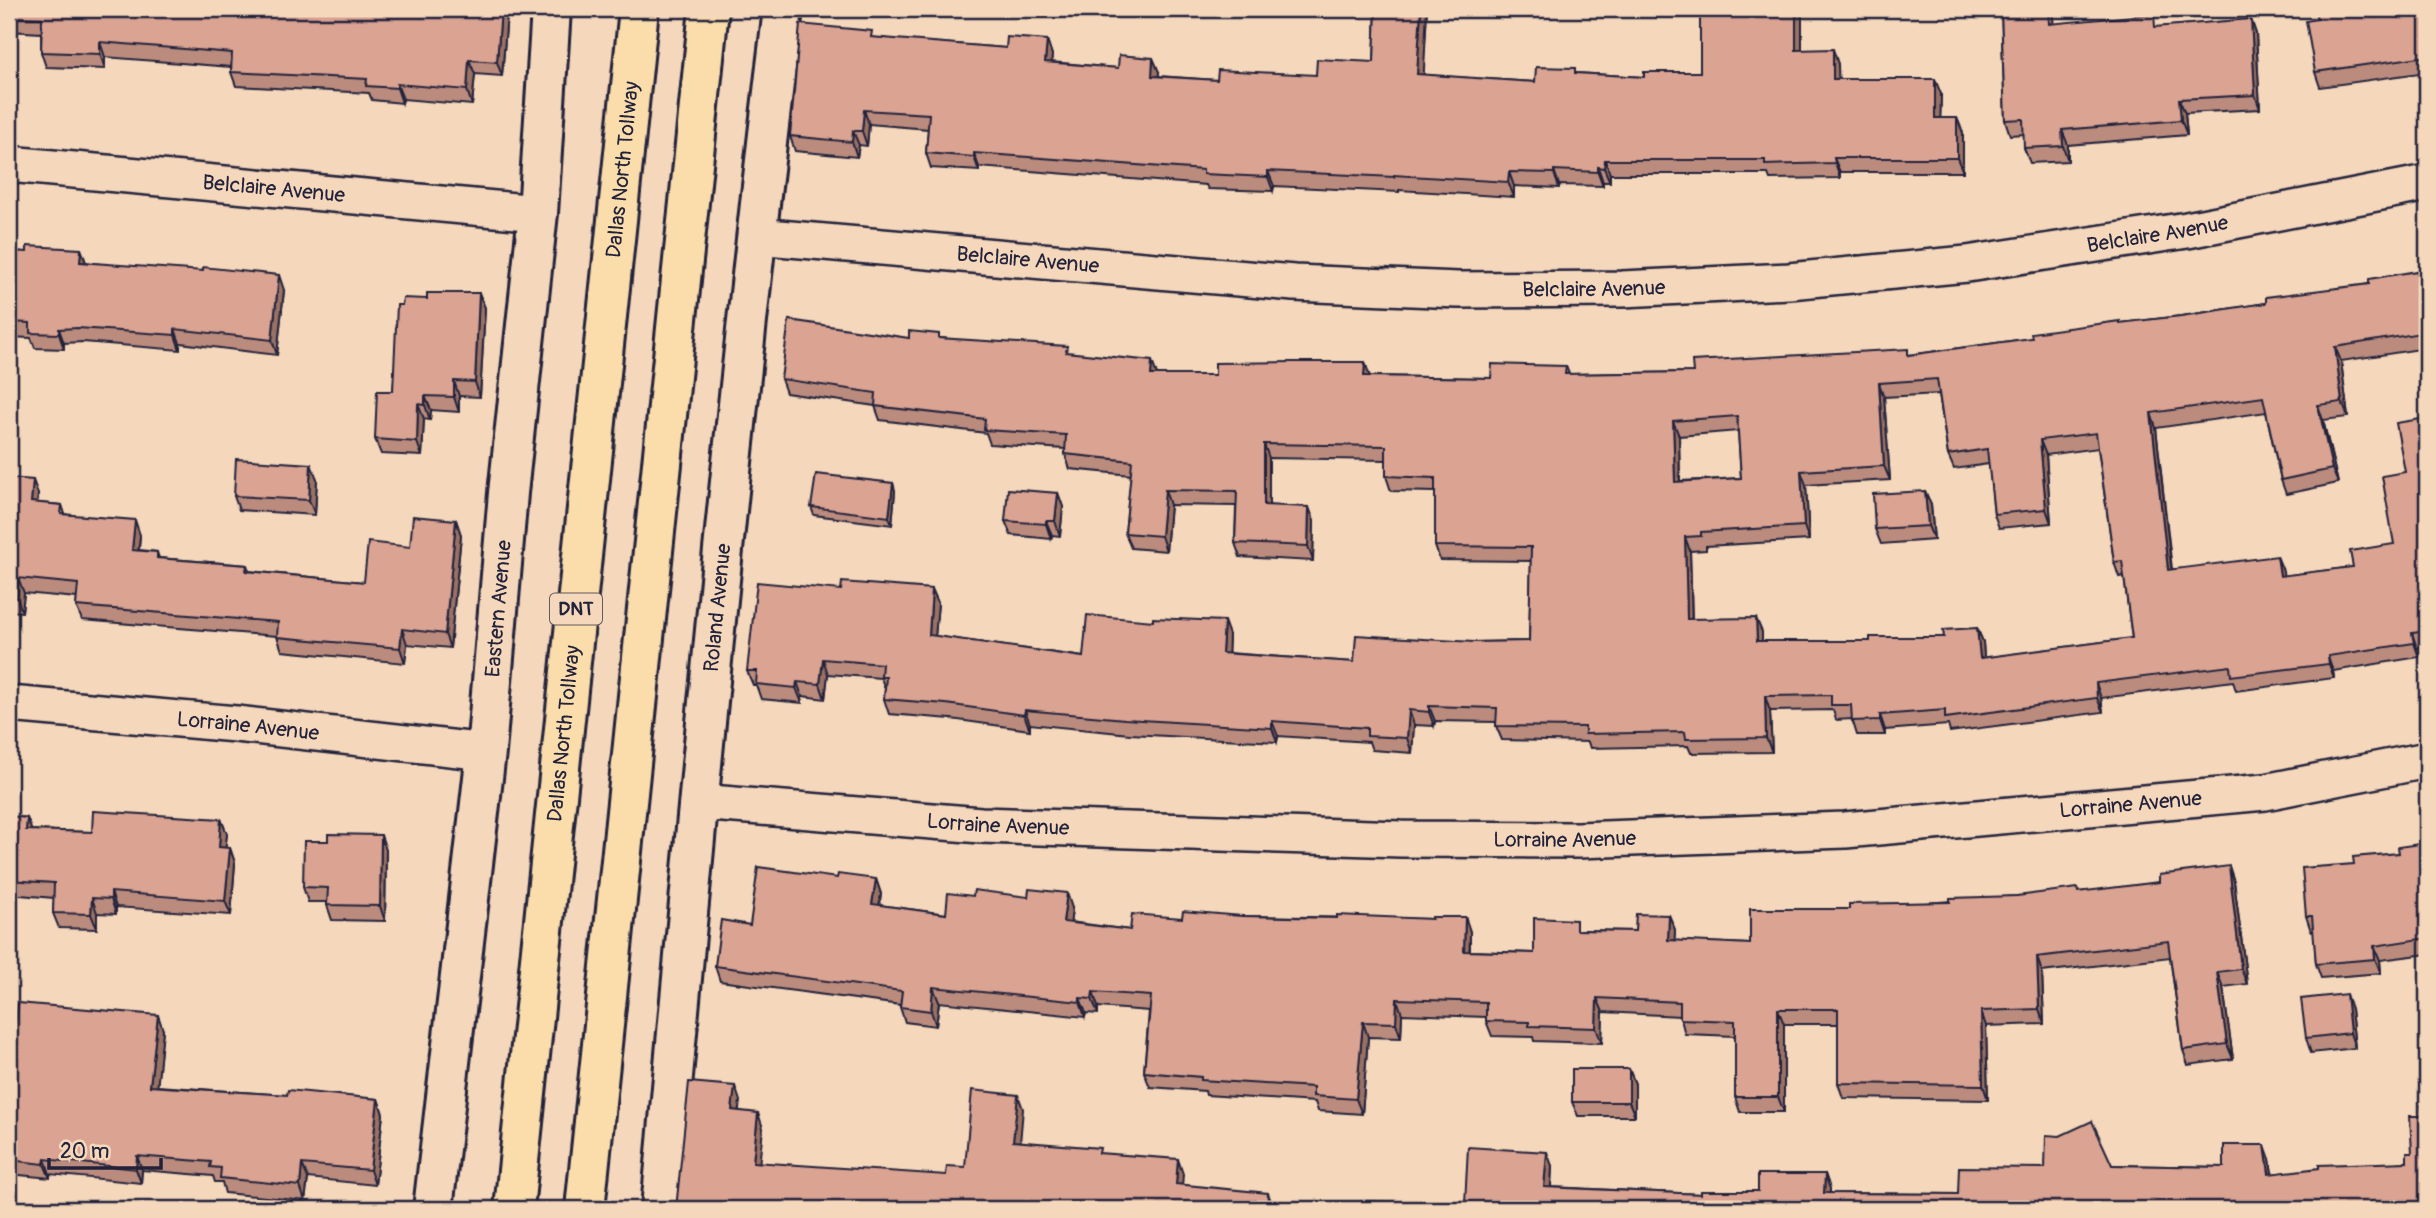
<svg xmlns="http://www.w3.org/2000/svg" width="2436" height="1218" font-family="Pangolin,sans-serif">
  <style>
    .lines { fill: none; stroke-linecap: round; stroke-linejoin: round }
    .minor-casing { stroke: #22223b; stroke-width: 40 }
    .tertiary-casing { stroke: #22223b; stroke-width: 44 }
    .motorway-casing { stroke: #22223b; stroke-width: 44 }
    .minor { stroke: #f5d7bb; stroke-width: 35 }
    .tertiary { stroke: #f5d7bb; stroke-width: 38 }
    .motorway { stroke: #faddab; stroke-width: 38 }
    .wall { fill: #bb8c7e; stroke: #22223b; stroke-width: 2; fill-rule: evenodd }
    .shaded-wall { fill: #997266; stroke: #22223b; stroke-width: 2 }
    .building { fill: #daa392; stroke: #22223b; stroke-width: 2; fill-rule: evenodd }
    .labels { text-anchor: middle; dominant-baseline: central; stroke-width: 5; stroke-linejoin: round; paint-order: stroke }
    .shield { fill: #f5d7bb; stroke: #615861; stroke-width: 2 }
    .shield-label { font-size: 19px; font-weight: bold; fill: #22223b }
    .street-label { font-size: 21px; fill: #22223b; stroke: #f5d7bb }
  </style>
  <rect width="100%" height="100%" fill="#f5d7bb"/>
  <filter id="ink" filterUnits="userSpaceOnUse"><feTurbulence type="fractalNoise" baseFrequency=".0143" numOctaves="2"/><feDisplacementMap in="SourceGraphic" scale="14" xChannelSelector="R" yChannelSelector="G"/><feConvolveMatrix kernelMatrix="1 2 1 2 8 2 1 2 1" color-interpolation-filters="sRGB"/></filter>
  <g filter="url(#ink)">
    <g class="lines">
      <!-- minor casing -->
      <g class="minor-casing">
        <g id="minor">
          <path id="s1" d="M9,164L538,213"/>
          <path id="s2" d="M756,236L1294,283L1458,290L1622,289L1789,281L1967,264L2187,230L2427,183"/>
          <path id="s3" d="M9,704L236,724L486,752"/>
          <path id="s4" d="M698,802L981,825L1401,839L1578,840L1845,830L2265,792L2427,760"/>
        </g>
      </g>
      <!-- tertiary casing -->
      <g class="tertiary-casing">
        <g id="tertiary">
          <path id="s5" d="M433,1209L486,752L508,493L538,213L551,9"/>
          <path id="s6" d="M661,1209C697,809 734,408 783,9"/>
        </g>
      </g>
      <!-- motorway casing -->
      <g class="motorway-casing">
        <g id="motorway">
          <path id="s7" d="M514,1209L639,9"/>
          <path d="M585,1209L709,9"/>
        </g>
      </g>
      <!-- minor -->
      <use href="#minor" class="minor"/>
      <!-- tertiary -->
      <use href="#tertiary" class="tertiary"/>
      <!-- motorway -->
      <use href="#motorway" class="motorway"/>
    </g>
    <!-- wall -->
    <path class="wall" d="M9,9L507,14L502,76L475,74L472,105L403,99L402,103L372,100L369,93L236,86L231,72V67L105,57V69L46,67L41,52V33L9,31Z
      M1376,9H1427L1423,75L1535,82L1577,73L1644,77L1700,72L1802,9V50L1838,64V79L1941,94L1940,118H1957L1963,133V172H1840V178L1770,179L1768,174H1610V182H1603V186L1559,185V188L1514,186V197L1399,190V192L1274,186L1273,191L1208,189L1206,185L979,167V171L931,168L926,153L928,129L869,124L867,146L859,145L857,157L795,151L790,136L874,38L1006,48L1047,40L1052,55L1051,62L1159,72L1158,76L1217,80L1316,75L1374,62Z
      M1501,9H1543V14L1503,13Z
      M1614,9H1647V11H1615Z
      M2001,9H2053V24L2158,27L2251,19L2256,34L2260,109L2185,113L2187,135L2068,145V161L2030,163L2024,148V134L2010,135L2005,120Z
      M2315,9H2376L2377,16L2427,9V72L2320,87L2315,72L2317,19Z
      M81,249L86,262L284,290L277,355L180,343V350L83,342L64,343V349L35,348L31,338L9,337V251L27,252Z
      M2417,271L2421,280L2427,279V348L2341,361L2348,417L2323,420L2338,483L2286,494L2281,480L2266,412L2156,428L2172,569L2283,571V576L2353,567L2394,544L2405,472L2427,418V646L2417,648L2419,657L2333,671L2334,678L2236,691L2233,681L2101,698L2103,712L1950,732L1948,725L1885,730V735H1857L1852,719L1836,720L1833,710L1770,711L1772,752L1691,753L1688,746L1590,748L1588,742L1502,740L1496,726V722L1435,721L1434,726L1414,725L1412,753L1372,750L1369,742L1278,736L1277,742L1130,734L1030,724V730L951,719L889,714L884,699L885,689L881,678L828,674L825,699L802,696V703L761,699L756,685H753L747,671L841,590L932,589L938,603L935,636L1083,657L1229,635L1228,653L1354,662L1474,642L1529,641L1531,561L1440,560L1435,546V492L1391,491L1386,476V460L1269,458V505L1314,521L1313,561L1240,557L1235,543L1236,506L1170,505L1166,551L1131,548L1125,533L1131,475L1070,469L1065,454V449L990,444L986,433L880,420L875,406L786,393L781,379L909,338H941L1069,353L1157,375H1215L1365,362L1369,376L1491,378L1566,366L1569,374L1693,372L1910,355L2032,338L2121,323L2181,316L2266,303L2369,284ZM1939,394L1948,455L1954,469L1989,464L1994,514L1999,528L2051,523L2046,455L2098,448L2114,562L2119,577L2124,576L2132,638L1984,658L1983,642L1977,628L1944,637L1870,641H1762V632L1692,619L1690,551L1706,550V546L1809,540L1806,485L1890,480L1884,397ZM1738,431L1741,478L1680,481L1679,436Z
      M479,293L485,308L480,397L459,396V412L431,410L430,420L424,419L422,456L381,454L375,439L393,391L402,305L427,299Z
      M9,478L38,494L37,503L62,505L65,514L140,535L139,550L157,552L159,558L247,565L249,571L364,582L410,547L456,520L461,535L450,648L407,644L405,663L282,651L277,636L82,620L76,606L77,598L24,593L22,612L9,611Z
      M317,479L315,515L239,510L234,496Z
      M893,483L895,491L892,525L814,515L811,507Z
      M1925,491L1931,505L1934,540L1881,544L1875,529Z
      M1058,493L1063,507L1060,536L1052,535L1051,539L1011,535L1005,521Z
      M9,816L27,818L31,830L92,832L221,819L227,834L225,848H230L235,863L231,915L116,907V914L97,913V929L59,928L53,913L54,898L9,894Z
      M328,841L386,850L385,921L332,920L327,905V902H308L303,887Z
      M2427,843V954L2380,960L2381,973L2321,978L2316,964L2314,931H2311L2306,916L2354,864L2399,853Z
      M837,878L876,879L881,894L879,905L946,914L1072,908L1070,922L1130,930L1182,918L1242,916L1432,919L1465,917L1470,932V951L1534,953L1580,930L1635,931L1669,915L1675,930L1674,941L1750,944L1849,909L2017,896L2234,881L2247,984L2223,987L2233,1059L2188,1065L2183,1050L2170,957L2042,972L2044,1024L1986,1026L1988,1100L1843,1098L1838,1083V1024H1784V1112H1740L1735,1097V1036L1685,1034L1680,1016L1603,1012L1602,1043L1534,1041L1533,1037L1492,1036L1486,1021V1017L1402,1014L1401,1038L1368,1037L1362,1114L1318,1111L1315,1102L1206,1095L1205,1091L1150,1087L1144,1072L1149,1011L1098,1007V1014L1086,1013L1085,1017L939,1002L936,1026L905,1022L900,1007V1005L720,981L715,966L750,925Z
      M2351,1009L2355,1048L2311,1053L2306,1038Z
      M163,1030L157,1086L287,1095L378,1099L383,1114L375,1185L308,1178L305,1201L225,1193L222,1182H215L213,1176L142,1170L141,1183L50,1174V1178L9,1174V1080Z
      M1629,1069L1635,1084V1116H1578L1572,1102Z
      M2427,1105V1209H1366L1465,1204L1552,1166L1551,1187L1701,1194L1758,1191L1825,1174L1830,1189V1193L1958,1194L2045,1168L2112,1165L2224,1167L2270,1159L2272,1174L2407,1162L2412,1153L2422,1116Z"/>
    <!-- shaded-wall -->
    <path class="shaded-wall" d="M501,9H505L507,14L502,76L497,62Z
      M1421,9H1427L1423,89L1417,74Z
      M1796,9H1802V64L1796,50Z
      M2048,9H2053L2054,39L2049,24Z
      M2373,9H2376L2380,31L2374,17Z
      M2251,19L2256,34L2260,109L2255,95Z
      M1047,40L1052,55L1050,76L1045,62Z
      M100,42L105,57V69L100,54Z
      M1833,49L1838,64L1839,94L1833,79Z
      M1153,58L1159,72L1157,90L1152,76Z
      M469,60L475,74L472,105L467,90Z
      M1935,79L1941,94L1940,133L1935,118Z
      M397,84L403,99L402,103L397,88Z
      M2179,99L2185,113L2187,135L2181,120Z
      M864,110L869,124L867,146L862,131Z
      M1957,118L1963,133V172L1957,158Z
      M2062,130L2068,145V161L2063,146Z
      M853,131L859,145L857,157L852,142Z
      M974,153L979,167V171L974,157Z
      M1834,158L1840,172V178L1835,163Z
      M1605,160L1610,174V182L1604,168Z
      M1598,167L1603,182V186L1598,172Z
      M1554,170L1559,185V188L1554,173Z
      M1268,171L1274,186L1273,191L1268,177Z
      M1509,172L1514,186V197L1508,182Z
      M81,249L86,263L80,262Z
      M279,275L284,290L277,355L272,340Z
      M479,293L485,308L480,397L475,382Z
      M59,329L64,343V349L59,334Z
      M175,329L180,343V350L175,335Z
      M2335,347L2341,361L2348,417L2342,402Z
      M1152,361L1157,375H1151Z
      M1365,362L1370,377L1364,376Z
      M454,381L459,396V412L454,397Z
      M1879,383L1884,397L1890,480L1884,466Z
      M425,396L431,410L430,420L425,405Z
      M418,404L424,419L422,456L417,442Z
      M2318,405L2323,420L2338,483L2332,469Z
      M2151,413L2156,428L2173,584L2168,570Z
      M1673,421L1679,436L1680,496L1675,482Z
      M2040,440L2046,455L2051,523L2046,509Z
      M1264,444L1269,458V519L1264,505Z
      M311,464L317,479L315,515L309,500Z
      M1801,471L1806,485L1809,540L1804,526Z
      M33,480L38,494L36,517L31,502Z
      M893,483L895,491L892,525L889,517Z
      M1165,490L1170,505L1166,551L1161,536Z
      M1925,491L1931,505L1934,540L1928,526Z
      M1058,493L1063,507L1060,536L1055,521Z
      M1309,507L1314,521L1313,561L1308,546Z
      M135,520L140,535L137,564L132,550Z
      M456,520L461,535L450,648L445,634Z
      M1046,521L1052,535L1051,539L1046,524Z
      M1685,537L1690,551L1692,633L1687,619Z
      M2277,556L2283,571L2285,591L2280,576Z
      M18,578L24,593L22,612L17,598Z
      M932,589L938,603L934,650L929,635Z
      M1756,618L1762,632V655L1757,641Z
      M1224,621L1229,635L1228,667L1222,653Z
      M1977,628L1983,642L1985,673L1980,658Z
      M402,629L407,644L405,663L400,648Z
      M2412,633L2417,648L2419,657L2414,643Z
      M2328,656L2333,671L2334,678L2329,664Z
      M823,659L828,674L825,699L820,684Z
      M797,682L802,696V703L796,688Z
      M2096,683L2101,698L2103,712L2097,698Z
      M1765,696L1770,711L1772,752L1766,738Z
      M1429,706L1435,721L1434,726L1429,712Z
      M1025,710L1030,724V730L1024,715Z
      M1409,710L1414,725L1412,753L1407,738Z
      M1880,715L1885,730V735L1880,720Z
      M1272,721L1278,736L1277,742L1272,728Z
      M27,818L32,832L26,830Z
      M221,819L227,834L224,861L219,847Z
      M381,835L386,850L385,921L380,906Z
      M230,848L235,863L231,915L225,901Z
      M2229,866L2234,881L2247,984L2241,969Z
      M876,879L881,894L877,919L872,904Z
      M111,892L116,907V914L111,899Z
      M1067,893L1072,908L1069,937L1063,922Z
      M92,898L97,913V929L91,914Z
      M1669,915L1675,930L1674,955L1668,940Z
      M1465,917L1470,932L1469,966L1464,951Z
      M2374,946L2380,960L2381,973L2375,959Z
      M2037,957L2042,972L2044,1024L2039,1009Z
      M2217,972L2223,987L2233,1059L2227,1044Z
      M933,987L939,1002L936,1026L931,1011Z
      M1093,992L1098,1007V1014L1092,999Z
      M2346,994L2351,1009L2355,1048L2350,1033Z
      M1080,998L1086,1013L1085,1017L1080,1002Z
      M1597,998L1603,1012L1602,1043L1596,1028Z
      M1397,999L1402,1014L1401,1038L1396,1023Z
      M1778,1009L1784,1024V1112L1778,1097Z
      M1981,1011L1986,1026L1988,1100L1983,1085Z
      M158,1015L163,1030L156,1100L150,1086Z
      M1363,1022L1368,1037L1362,1114L1356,1099Z
      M1629,1069L1635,1084V1116L1629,1102Z
      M735,1086L740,1101L737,1125L732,1110Z
      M1018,1095L1023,1109L1019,1155L1013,1141Z
      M378,1099L383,1114L375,1185L370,1170Z
      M758,1113L763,1128L758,1176L753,1162Z
      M2265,1145L2270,1159L2274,1189L2269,1174Z
      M1547,1152L1552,1166L1550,1201L1544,1187Z
      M137,1156L142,1170L141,1183L136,1169Z
      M45,1159L50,1174V1178L44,1164Z
      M1178,1159L1183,1174L1181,1199L1176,1184Z
      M302,1164L308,1178L305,1201L300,1186Z
      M1825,1174L1830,1189L1829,1208L1824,1193Z
      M1268,1193L1273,1207V1209H1267Z"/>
    <!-- building -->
    <path class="building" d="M9,9H501L497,62L469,60L467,90L397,84V88L366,86L367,79L231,72L232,53L100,42V54L41,52L42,18L9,17Z
      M1376,9H1421L1417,74L1535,82L1536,67L1575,68V73L1644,77V72H1700V9H1796V50L1833,49V79H1935V118H1957V158H1834L1835,163L1765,165V160H1605L1604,168L1598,167V172L1554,170V173L1509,172L1508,182L1394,175V177L1268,171V177L1203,174V170L974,153V157L926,153L929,114L864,110L862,131H853L852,142L790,136L800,24L872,31L871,37L1006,48L1007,37L1047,40L1045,62L1118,68L1119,55L1153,58L1152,76L1217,80L1218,70L1316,75L1317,59L1374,62Z
      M2001,9H2048L2049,24L2154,14L2155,27L2251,19L2255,95L2179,99L2181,120L2062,130L2063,146L2024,148L2023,119L2005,120Z
      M2315,9H2373L2374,17L2427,9V56L2315,72L2306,21L2317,19Z
      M27,246L81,249L80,262L203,271V267L279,275L272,340L175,329V335L78,328L59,329V334L30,333V323L9,322V251L27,252Z
      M2417,271L2419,280L2427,279V332L2335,347L2342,402L2318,405L2332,469L2281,480L2263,397L2151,413L2168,570L2277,556L2280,576L2353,567L2350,551L2394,544L2382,476L2405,472L2396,423L2427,418V631L2412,633L2414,643L2328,656L2329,664L2231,676L2230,666L2096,683L2097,698L1945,718V710L1880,715V720L1852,721L1851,705H1831V695L1765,696L1766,738L1686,739L1685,732L1585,734V727L1496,726L1497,708L1429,706V712L1409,710L1407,738L1367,736V728L1272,721V728L1125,719L1025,710L1024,715L946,704L884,699L886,677H881L882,664L823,659L820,684L797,682L796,688L756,684L757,671H747L757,582L841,590L842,582L932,589L929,635L1083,657L1087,615L1153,621V618L1224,621L1222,653L1354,662L1356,635L1474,642L1529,641L1531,547L1435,546V478L1386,476V446L1264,444V505L1309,507L1308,546L1235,543L1237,491L1165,490L1161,536L1125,533L1132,461L1065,454L1066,435L984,430L985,419L875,406L876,393L781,379L789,320L909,338V331L939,334V338L1067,346L1066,352L1152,361L1151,375H1215V363L1291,362H1365L1364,376L1491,378L1492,364L1566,366L1565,374L1693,372L1692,361L1908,349V355L2032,338L2031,333L2120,321V323L2181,316L2266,303V297L2369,284V279ZM1937,379L1948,455L1987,449L1994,514L2046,509L2040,440L2096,433L2114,562L2122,561L2132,638L1980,658L1977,628L1943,630L1944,637H1870V641H1757L1756,618L1687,619L1685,537L1701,536V532L1804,526L1801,471L1884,466L1879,383ZM1737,416L1741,478L1675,482L1673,421Z
      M427,293H479L475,382L454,381V397L425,396V405L418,404L417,442L375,439L377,391H393L397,305H402L403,298L427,299Z
      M236,459L311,464L309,500L234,496Z
      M816,474L893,483L889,517L811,507Z
      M9,478L33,480L31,502L62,505L61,514L135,520L132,550L157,552V558L247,565L246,571L364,582L368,542L410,547L413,516L456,520L445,634L402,629L400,648L277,637L278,622L76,606L78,584L18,578L17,598L9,597Z
      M1008,489L1058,493L1055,521H1046V524L1005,521Z
      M1925,491L1928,526L1875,529L1873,494Z
      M93,811L221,819L219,847L230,848L225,901L111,892V899L92,898L91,914L53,913L54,883L9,880V816L27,818L26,830L92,832Z
      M328,834L381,835L380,906L327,905L328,888L303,887L304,841H328Z
      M2427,843V938L2374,946L2375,959L2316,964L2312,916H2306L2302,868L2354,864L2353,857L2399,853L2398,847Z
      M2229,866L2241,969L2217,972L2227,1044L2183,1050L2168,941L2037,957L2039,1009L1981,1011L1983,1085L1838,1083V1009H1778V1097H1735V1021L1680,1019V1002L1597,998L1596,1028L1529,1026V1022L1486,1021V1002L1397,999L1396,1023L1363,1022L1356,1099L1313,1096V1087L1201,1080V1077L1144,1072L1151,996L1093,992L1092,999L1080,998V1002L933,987L931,1011L900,1007L902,991L715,966L721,920L750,925L758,867L837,878L838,874L876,879L872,904L946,914L948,893L973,896L974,890L1028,897L1029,889L1067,893L1063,922L1130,930L1132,914L1182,918L1183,911L1242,916L1337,918V915L1432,919V917H1465L1464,951L1534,953V918L1576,920V930L1635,931L1636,914L1669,915L1668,940L1750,944V909H1849V904L1950,902V898L2017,896L2077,888L2078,892L2159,882V875Z
      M2346,994L2350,1033L2306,1038L2301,999Z
      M18,1003L158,1015L150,1086L287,1095L288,1090L378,1099L370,1170L302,1164L300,1186L220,1178L221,1168L210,1167L211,1162L137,1156L136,1169L45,1159L44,1164L9,1160V1080H10Z
      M1572,1069H1629V1102H1572Z
      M689,1082L735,1086L732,1110L758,1113L753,1162L946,1175L947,1166L965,1167L972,1090L1018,1095L1013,1141L1100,1148L1099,1153L1178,1159L1176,1184L1268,1193L1267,1209H676Z
      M2421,1105H2427V1203L2395,1204V1209H1366L1367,1201L1465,1204L1468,1147L1547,1152L1544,1187L1701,1194V1191H1758V1174H1825L1824,1193L1958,1194L1959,1167L2045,1168L2046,1135L2060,1136L2092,1121L2112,1165L2224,1167V1145H2265L2269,1174L2319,1168V1165L2407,1162V1153H2412L2410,1116H2422Z
      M1328,1208L1350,1209H1328Z"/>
  </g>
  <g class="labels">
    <!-- shield labels -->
    <rect class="shield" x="550" y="593.5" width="52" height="31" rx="5"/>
    <g class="shield-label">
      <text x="576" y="609">DNT</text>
    </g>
    <!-- street labels -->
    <g class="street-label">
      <text stroke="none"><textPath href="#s7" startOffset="1045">Dallas North Tollway</textPath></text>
      <text stroke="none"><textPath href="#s1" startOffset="266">Belclaire Avenue</textPath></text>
      <text stroke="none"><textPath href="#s2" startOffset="1407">Belclaire Avenue</textPath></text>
      <text stroke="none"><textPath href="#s2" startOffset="273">Belclaire Avenue</textPath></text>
      <text stroke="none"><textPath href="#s2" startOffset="840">Belclaire Avenue</textPath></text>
      <text stroke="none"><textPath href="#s6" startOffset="604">Roland Avenue</textPath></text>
      <text stroke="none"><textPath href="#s5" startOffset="604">Eastern Avenue</textPath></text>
      <text stroke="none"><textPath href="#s3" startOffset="240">Lorraine Avenue</textPath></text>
      <text stroke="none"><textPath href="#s7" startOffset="478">Dallas North Tollway</textPath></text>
      <text stroke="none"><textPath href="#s4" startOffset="1435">Lorraine Avenue</textPath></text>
      <text stroke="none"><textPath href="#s4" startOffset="301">Lorraine Avenue</textPath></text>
      <text stroke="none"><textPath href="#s4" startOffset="868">Lorraine Avenue</textPath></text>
    </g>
  </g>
  <!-- margin -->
  <rect width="2436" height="1218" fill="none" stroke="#f5d7bb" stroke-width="35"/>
  <rect x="18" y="18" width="2401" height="1183" fill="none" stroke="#22223b" stroke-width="2.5" filter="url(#ink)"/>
  <!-- scale -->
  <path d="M49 1158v10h112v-10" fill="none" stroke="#22223b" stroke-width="3.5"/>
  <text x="60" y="1158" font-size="21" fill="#22223b" stroke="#f5d7bb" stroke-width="5" paint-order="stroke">20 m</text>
</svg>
